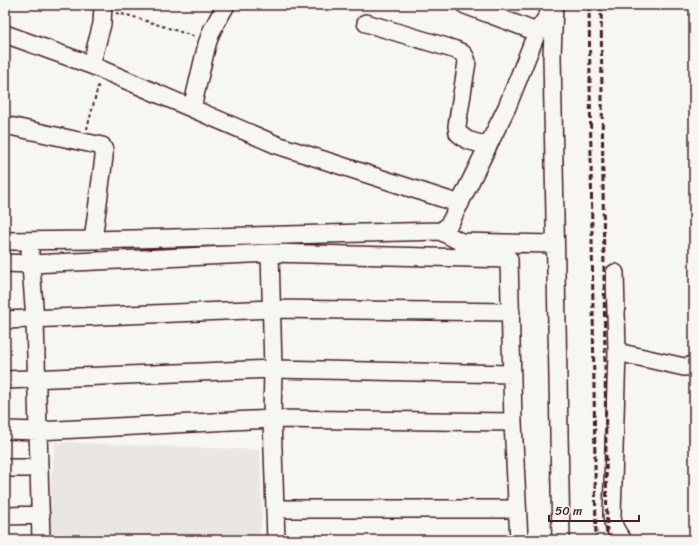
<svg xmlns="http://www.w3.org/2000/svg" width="699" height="545" font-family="Sriracha,sans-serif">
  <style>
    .built { fill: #e9e6e3 }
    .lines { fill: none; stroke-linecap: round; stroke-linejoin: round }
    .minor-casing { stroke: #4a1f2b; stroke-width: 20 }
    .path { stroke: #4a1f2b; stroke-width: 2; stroke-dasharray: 3 3; stroke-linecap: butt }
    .minor { stroke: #f6f6f2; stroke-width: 17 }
    .rail { stroke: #4a1f2b; stroke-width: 3; stroke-dasharray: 6 3; stroke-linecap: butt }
  </style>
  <rect width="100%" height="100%" fill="#f6f6f2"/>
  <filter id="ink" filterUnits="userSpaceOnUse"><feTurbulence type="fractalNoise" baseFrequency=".025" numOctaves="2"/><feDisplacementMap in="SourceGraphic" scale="8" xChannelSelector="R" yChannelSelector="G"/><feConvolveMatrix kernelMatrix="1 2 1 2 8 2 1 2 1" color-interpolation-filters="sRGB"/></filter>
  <g filter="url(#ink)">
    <!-- built -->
    <path class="built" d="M55,442L260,450L262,515L259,540H49L48,513Z"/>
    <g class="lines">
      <!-- minor casing -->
      <g class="minor-casing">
        <path id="minor" d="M465,5L537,32
          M554,6L552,56L561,540
          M366,23L453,49C461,52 465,53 467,62L457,126L458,133L467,140L488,146
          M5,34L91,65L277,145L460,204
          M91,65L102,24L103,5
          M192,108L207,44L212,30L226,5
          M5,125L102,146L104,150V157L93,240
          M440,231L461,242L555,244
          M5,241L93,240L440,231L446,228L451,221L507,107L537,32L555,5
          M30,252L35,320L41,540
          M270,253L273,369L272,419L276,540
          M5,263L31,264L270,253L509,259L513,422L519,540
          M615,273L617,352L612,515C612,525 616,532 623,540
          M5,320L271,309L511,312
          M617,352L684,367L692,366L694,364
          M5,380L273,369L512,374
          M5,430L38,431L272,419L513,422
          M5,468H39
          M276,509H517
          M5,516L41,515"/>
      </g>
      <!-- path -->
      <path class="path" d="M116,13L131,16L196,37
        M87,129L99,83"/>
      <!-- minor -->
      <use href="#minor" class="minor"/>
      <!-- rail -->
      <path class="rail" d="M589,5L596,540
        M601,5L607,540"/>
    </g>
  </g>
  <!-- margin -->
  <rect width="699" height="545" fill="none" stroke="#f6f6f2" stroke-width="20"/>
  <rect x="10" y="10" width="679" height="525" fill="none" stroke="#4a1f2b" stroke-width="1.5" filter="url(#ink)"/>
  <!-- scale -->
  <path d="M549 515v6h90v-6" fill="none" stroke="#4a1f2b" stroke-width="2"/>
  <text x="555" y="515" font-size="12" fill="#4a1f2b" stroke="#f6f6f2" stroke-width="3" paint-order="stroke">50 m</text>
</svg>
